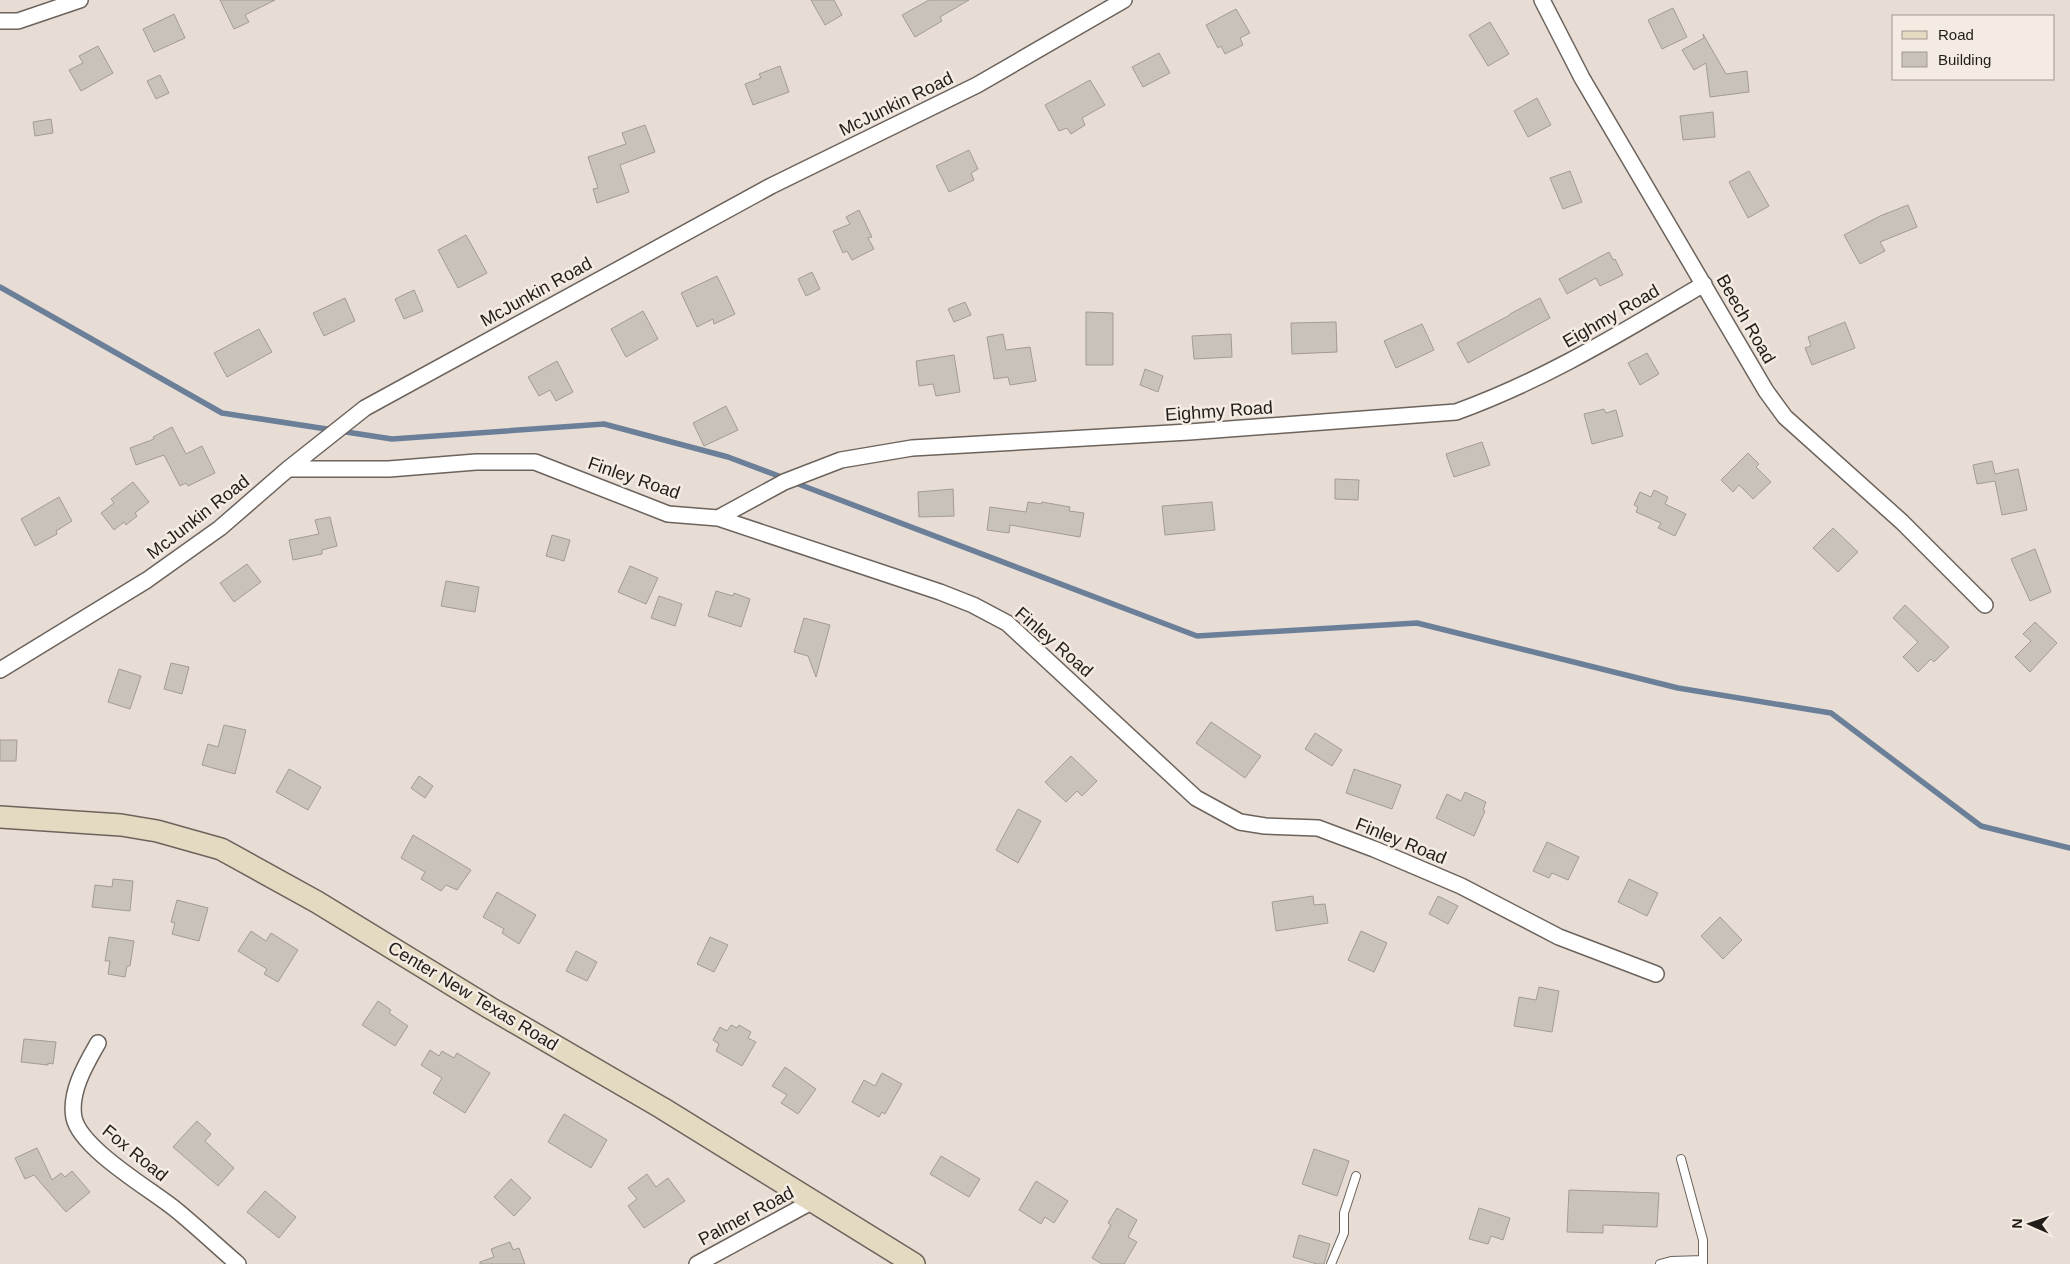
<svg xmlns="http://www.w3.org/2000/svg" width="2070" height="1264" font-family="Helvetica,sans-serif">
  <style>
    .lines { fill: none; stroke-linecap: round; stroke-linejoin: round }
    .stream { stroke: #6b7f99; stroke-width: 5.5 }
    .building { fill: #c9c2b9; stroke: #a29c92 }
    .lane-casing { stroke: #6c635c; stroke-width: 10 }
    .street-casing { stroke: #6c635c; stroke-width: 18 }
    .secondary-casing { stroke: #6c635c; stroke-width: 24 }
    .lane { stroke: #fff; stroke-width: 8 }
    .street { stroke: #fff; stroke-width: 15 }
    .secondary { stroke: #e4dac1; stroke-width: 21 }
    .labels { text-anchor: middle; dominant-baseline: central; stroke-width: 5; stroke-linejoin: round; paint-order: stroke }
    .street-label { font-size: 18px; fill: #211d1a; stroke: #f4ebe2 }
  </style>
  <rect width="100%" height="100%" fill="#e7ddd5"/>
  <g class="lines">
    <!-- stream -->
    <path class="stream" d="M0,287L222,413L392,439L604,424L728,457L784,478
      M793,482L1197,636L1417,623L1678,688L1831,713L1981,826L2070,848"/>
  </g>
  <!-- building -->
  <path class="building" d="M220,0H275L245,15L249,22L234,29Z
    M811,0H834L842,15L825,25Z
    M929,0H969L940,17L942,21L915,37L902,15Z
    M1673,8L1687,37L1662,49L1648,20Z
    M1236,9L1250,33L1240,38L1243,45L1225,54L1221,46L1218,48L1206,25Z
    M174,14L185,38L154,52L143,29Z
    M1490,22L1509,54L1488,66L1469,35Z
    M1703,34L1726,74L1747,71L1749,92L1710,97L1706,63L1694,70L1682,50L1704,38Z
    M98,46L113,73L81,91L69,70L83,63L79,56Z
    M1159,53L1170,73L1143,87L1132,67Z
    M780,66L789,92L753,105L745,84L761,78L759,74Z
    M160,75L169,93L156,99L147,81Z
    M1090,80L1105,105L1082,118L1085,125L1071,134L1067,128L1059,131L1045,105Z
    M1537,98L1551,125L1528,137L1514,111Z
    M1713,112L1715,137L1683,140L1680,116Z
    M51,119L53,133L35,136L33,122Z
    M645,125L655,152L620,165L629,192L597,203L593,189L598,188L588,157L626,144L622,133Z
    M969,150L978,169L971,173L974,180L949,192L936,166Z
    M1570,171L1582,202L1563,209L1550,178Z
    M1749,171L1769,206L1748,218L1729,182Z
    M1908,205L1917,227L1880,242L1885,251L1860,264L1844,235L1880,216Z
    M859,210L872,237L868,238L874,249L852,260L847,251L843,253L833,231L850,224L846,217Z
    M466,235L487,273L458,288L438,250Z
    M1609,252L1613,260L1615,259L1623,275L1600,286L1596,278L1567,294L1559,279Z
    M812,272L820,289L806,296L798,279Z
    M717,276L735,314L714,324L713,319L697,327L681,293Z
    M414,290L423,311L404,319L395,299Z
    M345,298L355,321L324,336L313,313Z
    M1540,298L1550,318L1468,363L1457,343L1510,315V314Z
    M965,302L971,315L954,322L948,309Z
    M643,311L658,339L626,357L611,329Z
    M1086,312L1113,313V365H1086Z
    M1336,322L1337,352L1292,354L1291,323Z
    M1845,322L1855,348L1812,365L1805,348L1811,346L1808,337Z
    M1422,324L1434,350L1396,368L1384,341Z
    M259,329L272,352L227,377L214,353Z
    M1003,334L1006,350L1030,347L1036,381L1010,385L1008,377L994,379L987,337Z
    M1231,334L1232,357L1194,359L1192,336Z
    M1647,353L1659,374L1640,385L1628,363Z
    M954,355L960,392L936,396L933,384L919,386L916,361Z
    M557,361L573,392L556,401L550,390L539,396L528,377Z
    M1145,369L1163,376L1158,392L1140,385Z
    M726,406L738,430L704,446L693,423Z
    M1604,409L1606,413L1616,410L1623,436L1592,444L1584,414Z
    M172,427L186,454L202,446L215,473L188,486L186,483L180,486L164,455L136,465L130,448L154,439L153,437Z
    M1482,442L1490,465L1454,477L1446,454Z
    M1748,453L1759,464L1756,467L1771,482L1753,499L1739,485L1733,492L1721,480Z
    M1992,461L1995,474L2018,469L2027,510L2002,515L1995,481L1977,484L1973,465Z
    M1335,479L1359,480L1358,500L1335,499Z
    M133,482L149,502L135,513L137,516L126,525L124,522L114,530L101,513L114,503L111,499Z
    M953,489L954,516L919,517L918,492Z
    M1654,490L1668,497L1665,504L1686,514L1675,536L1658,528L1661,523L1636,512L1638,507L1634,505L1640,492L1651,497Z
    M59,497L72,521L56,531L57,534L35,546L21,519Z
    M1028,502L1041,504L1042,502L1070,507L1069,511L1084,513L1080,537L1010,525L1009,533L987,530L990,507L1026,512Z
    M1212,502L1215,530L1165,535L1162,506Z
    M330,517L337,546L322,550V554L293,560L289,540L319,534L315,520Z
    M1833,528L1858,552L1838,572L1813,548Z
    M552,535L570,540L564,561L546,556Z
    M2035,549L2051,592L2030,601L2011,559Z
    M247,564L261,582L234,602L220,583Z
    M630,566L658,578L646,604L618,592Z
    M446,581L479,587L475,612L441,606Z
    M716,591L733,596L734,593L750,599L741,627L708,616Z
    M659,596L682,604L675,626L651,618Z
    M1905,605L1949,647L1934,662L1931,659L1918,672L1903,657L1918,642L1893,618Z
    M804,618L830,625L816,677L808,656L794,652Z
    M2035,622L2057,643L2030,672L2015,657L2031,641L2023,634Z
    M171,663L189,667L182,694L164,689Z
    M119,669L141,676L130,709L108,702Z
    M1211,722L1261,756L1245,778L1196,743Z
    M224,725L246,730L235,774L202,765L208,744L218,747Z
    M1315,733L1342,750L1332,766L1305,749Z
    M0,740H17L16,761H0Z
    M1071,756L1097,781L1082,796L1077,791L1066,802L1045,782Z
    M289,769L321,787L308,810L276,792Z
    M1354,769L1401,785L1392,809L1346,793Z
    M419,776L433,786L425,798L411,788Z
    M1465,792L1486,802L1483,810L1485,811L1474,836L1436,818L1447,794L1461,801Z
    M1018,809L1041,821L1018,863L996,850Z
    M413,835L471,870L457,890L446,885L441,891L421,879L425,872L401,858Z
    M1547,842L1579,857L1568,880L1552,873L1549,878L1533,871Z
    M113,879L133,881L130,911L92,907L95,885L112,887Z
    M1629,879L1658,893L1647,916L1618,902Z
    M497,892L536,915L519,944L502,933L504,929L483,917Z
    M1313,896L1314,905L1325,904L1328,923L1276,931L1272,902Z
    M1438,896L1458,906L1448,924L1429,914Z
    M177,900L208,908L199,941L172,934L175,923L171,922Z
    M1720,917L1742,940L1723,959L1701,936Z
    M251,931L266,941L271,933L298,950L278,982L264,974L267,969L238,951Z
    M1361,931L1387,943L1374,972L1348,960Z
    M109,937L134,941L130,966H127L125,977L108,974L110,961H105Z
    M710,937L728,945L714,972L697,964Z
    M576,951L597,962L587,981L566,971Z
    M1539,987L1559,991L1552,1032L1514,1026L1519,997L1536,1000Z
    M378,1001L391,1010L389,1013L408,1026L395,1046L362,1025Z
    M731,1025L737,1028L739,1025L751,1032L748,1038L756,1042L742,1066L716,1051L719,1044L713,1040L720,1027L727,1031Z
    M24,1039L56,1042L53,1064L48,1063V1065L21,1062Z
    M430,1050L439,1056L442,1051L454,1058L457,1053L490,1073L465,1113L433,1093L442,1078L421,1065Z
    M785,1067L816,1089L798,1114L781,1103L787,1095L772,1086Z
    M882,1073L902,1084L885,1114L882,1112L879,1117L852,1102L864,1080L875,1086Z
    M564,1114L607,1140L591,1168L548,1142Z
    M197,1121L211,1134L205,1141L234,1168L218,1186L173,1147Z
    M37,1148L52,1180L61,1173L65,1177L72,1171L90,1192L66,1212L34,1175L25,1179L15,1158Z
    M1314,1149L1349,1161L1337,1196L1302,1184Z
    M941,1156L980,1179L969,1197L930,1174Z
    M647,1174L656,1187L668,1178L685,1201L644,1228L628,1206L637,1199L628,1188Z
    M511,1179L531,1198L514,1216L494,1197Z
    M1036,1181L1068,1201L1054,1223L1045,1217L1041,1224L1019,1210Z
    M1569,1190L1659,1193L1657,1227L1603,1225V1233L1567,1232Z
    M265,1191L296,1217L279,1238L247,1212Z
    M1117,1208L1137,1220L1128,1237L1137,1242L1124,1264H1102L1092,1258L1111,1225L1108,1223Z
    M1479,1208L1510,1218L1503,1240L1491,1236L1488,1244L1469,1239Z
    M1299,1235L1330,1244L1324,1264H1317L1293,1257Z
    M510,1242L513,1250L519,1248L525,1264H480V1262L494,1257L491,1249Z"/>
  <g class="lines">
    <!-- lane casing -->
    <g class="lane-casing">
      <path id="lane" d="M1681,1159L1703,1240V1264
        M1331,1264L1344,1233V1213L1356,1176
        M1660,1264L1671,1261L1703,1260"/>
    </g>
    <!-- street casing -->
    <g class="street-casing">
      <path id="street" d="M1542,0L1582,78L1766,391L1785,417L1902,522L1985,605
        M0,21H18L80,0
        M288,469H389L476,462H535L668,514L718,518L940,592L973,605L1007,623L1196,798L1240,822L1265,826L1318,828L1374,849L1461,886L1559,937L1656,974
        M718,518L784,482L841,460L912,448L1189,432L1456,412C1547,379 1622,332 1704,284
        M0,670L147,580L220,528L288,469L365,408L771,186L977,85L1124,0
        M98,1043C86,1064 69,1092 74,1118C81,1149 150,1189 175,1209C196,1226 217,1246 238,1264
        M697,1264L813,1201"/>
    </g>
    <!-- secondary casing -->
    <g class="secondary-casing">
      <path id="secondary" d="M0,817L121,825L157,831L221,849L317,902L490,1008L662,1108L914,1264"/>
    </g>
    <!-- lane -->
    <use href="#lane" class="lane"/>
    <!-- street -->
    <use href="#street" class="street"/>
    <!-- secondary -->
    <use href="#secondary" class="secondary"/>
  </g>
  <g class="labels">
    <!-- street labels -->
    <g class="street-label">
      <text transform="translate(896 104) rotate(-26)">McJunkin Road</text>
      <text transform="translate(536 292) rotate(-29)">McJunkin Road</text>
      <text transform="translate(1611 316) rotate(-30)">Eighmy Road</text>
      <text transform="translate(1746 319) rotate(60)">Beech Road</text>
      <text transform="translate(1219 411) rotate(-4)">Eighmy Road</text>
      <text transform="translate(634 478) rotate(19)">Finley Road</text>
      <text transform="translate(198 517) rotate(-38)">McJunkin Road</text>
      <text transform="translate(1054 642) rotate(41)">Finley Road</text>
      <text transform="translate(1401 841) rotate(22)">Finley Road</text>
      <text transform="translate(473 996) rotate(31)">Center New Texas Road</text>
      <text transform="translate(135 1153) rotate(39)">Fox Road</text>
      <text transform="translate(746 1216) rotate(-28)">Palmer Road</text>
    </g>
  </g>
  <!-- legend -->
  <rect x="1892" y="15" width="162" height="65" fill="#f4ebe2" stroke="#a09992"/>
  <rect x="1902" y="31" width="25" height="8" fill="#e4dac1" stroke="#a09992"/>
  <text x="1938" y="40" font-size="15" fill="#211d1a">Road</text>
  <rect x="1902" y="52" width="25" height="15" fill="#c9c2b9" stroke="#a09992"/>
  <text x="1938" y="65" font-size="15" fill="#211d1a">Building</text>
  <!-- north arrow -->
  <g transform="translate(2030 1224) rotate(272)" stroke="#f4ebe2" stroke-width="4" paint-order="stroke">
  <path d="M0-4L9 19L0 12L-9 19Z" fill="#211d1a"/>
  <text y="-8" font-size="14" font-weight="bold" text-anchor="middle" fill="#211d1a">N</text>
  </g>
</svg>
